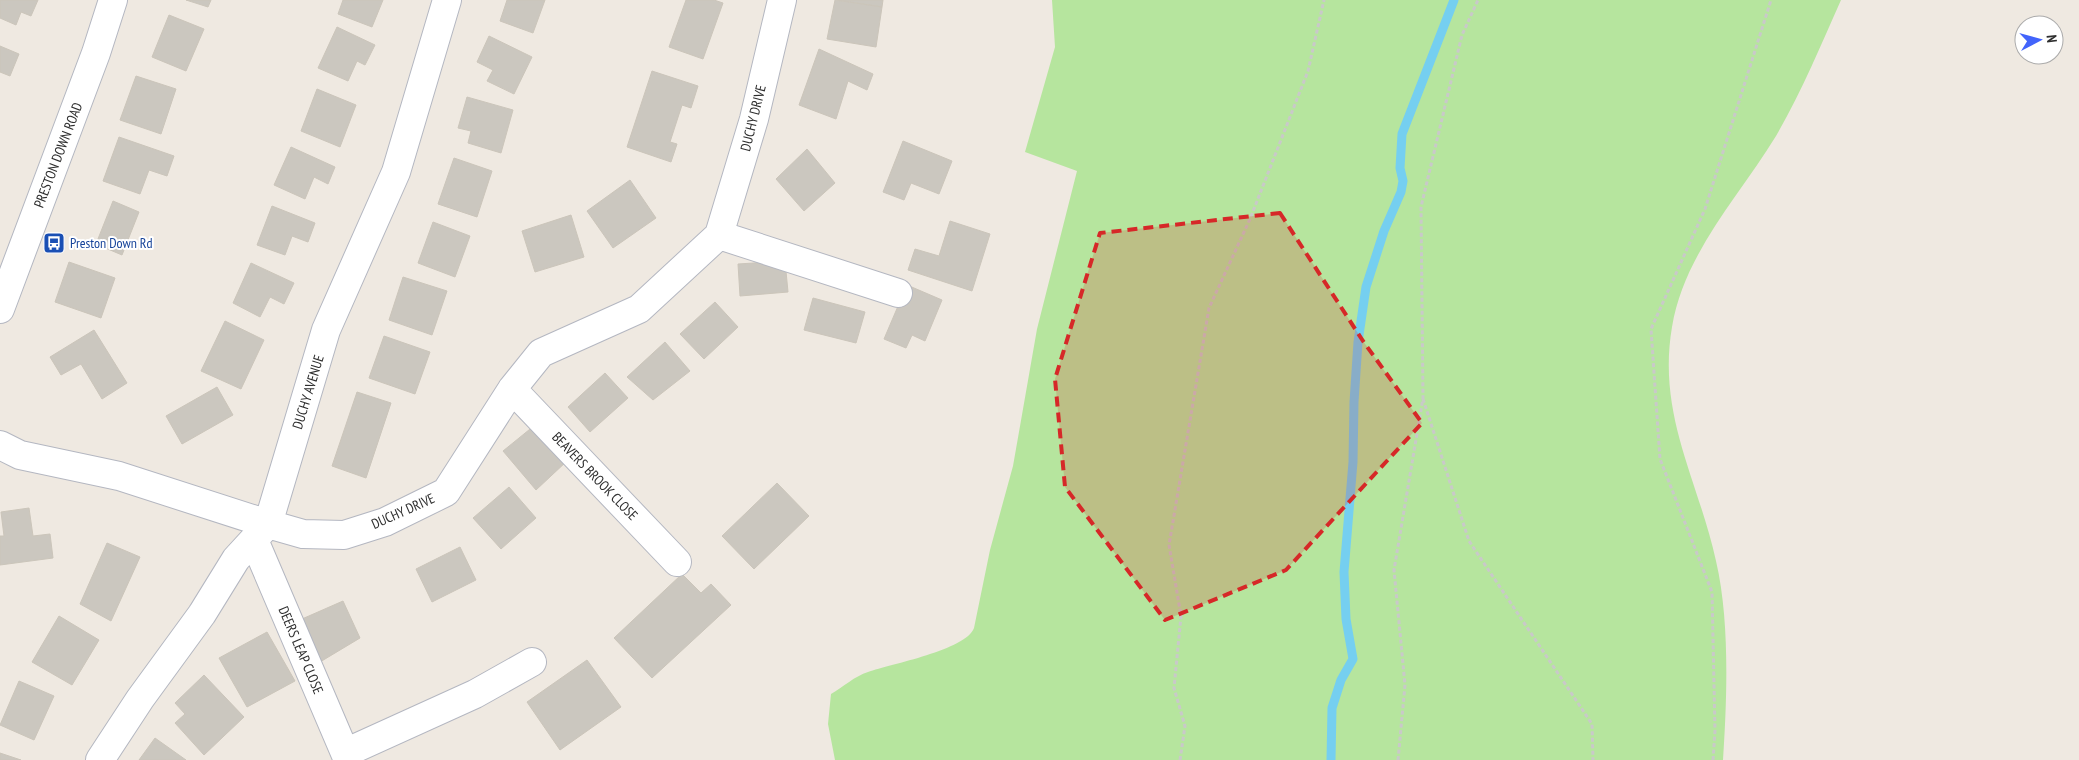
<svg xmlns="http://www.w3.org/2000/svg" width="2079" height="760" font-family="'PT Sans Narrow',sans-serif">
  <style>
    .green { fill: #b6e59e }
    .lines { fill: none; stroke-linecap: round; stroke-linejoin: round }
    .stream { stroke: #75cff0; stroke-width: 9 }
    .building { fill: #cbc7bf; stroke: #cbc5ba }
    .minor-casing { stroke: #b4b7c1; stroke-width: 30 }
    .path { stroke: #c9c9c9; stroke-width: 3; stroke-dasharray: 4 2.5; stroke-linecap: butt }
    .minor { stroke: #fff; stroke-width: 28 }
    .marked { fill: #d62828; fill-opacity: 0.2; stroke: #d62828; stroke-width: 4; stroke-dasharray: 10 6; stroke-linejoin: round }
    .labels { text-anchor: middle; dominant-baseline: central; stroke-width: 4; stroke-linejoin: round; paint-order: stroke }
    .street-label { font-size: 14px; fill: #2e2e2e; stroke: #fff }
    .transit-label { font-size: 14px; fill: #164399; stroke: #fff; text-anchor: start }
  </style>
  <rect width="100%" height="100%" fill="#efe9e1"/>
  <!-- green -->
  <path class="green" d="M1052,0H1841C1821,45 1801,93 1776,136C1738,198 1684,254 1672,327C1657,415 1698,479 1716,561C1730,621 1727,698 1723,760H835L828,724L831,694C843,687 855,676 868,672C891,664 966,650 974,628L990,550L1013,466L1037,329L1077,171L1025,152L1055,47Z"/>
  <g class="lines">
    <!-- stream -->
    <path class="stream" d="M1331,760L1332,708L1341,680L1353,659L1346,619L1344,572L1353,462L1354,402L1358,342L1366,287L1384,231L1401,192L1403,181L1400,168L1402,134L1454,0"/>
  </g>
  <!-- building -->
  <path class="building" d="M0,0H38L31,16L21,12L16,25L0,18Z
    M186,0H211L208,7Z
    M343,0H383L372,27L338,14Z
    M507,0H545L533,33L500,21Z
    M686,0H714L723,3L703,59L669,47Z
    M835,0L882,7L876,47L827,39Z
    M838,0H883L882,7Z
    M169,15L204,29L186,71L152,57Z
    M337,27L375,45L365,65L357,61L348,81L318,68Z
    M489,36L532,57L514,94L487,81L493,70L477,62Z
    M0,46L19,54L10,76L0,72Z
    M819,49L873,74L867,90L848,81L836,119L799,105Z
    M652,71L698,86L691,108L682,105L670,142L677,144L671,162L627,147Z
    M136,76L176,89L161,134L120,120Z
    M317,89L356,105L340,147L301,131Z
    M467,97L513,110L501,153L468,143L471,131L458,128Z
    M119,137L174,156L167,176L149,170L140,194L103,181Z
    M903,141L952,161L939,194L911,183L904,200L883,192Z
    M291,147L335,167L328,184L314,177L305,199L274,185Z
    M807,149L835,183L804,211L776,179Z
    M454,158L492,171L477,217L438,204Z
    M630,180L656,218L613,248L587,211Z
    M113,201L139,212L122,255L96,244Z
    M272,206L315,223L308,242L292,236L285,255L257,245Z
    M571,215L584,257L535,272L522,231Z
    M950,221L990,234L972,291L908,270L915,249L939,256Z
    M433,222L470,236L455,277L418,263Z
    M785,261L788,292L740,296L738,264Z
    M69,262L115,278L101,318L55,302Z
    M251,263L294,283L284,304L270,297L260,317L233,303Z
    M403,277L447,291L432,335L389,320Z
    M907,285L942,300L925,341L912,335L906,348L884,339Z
    M813,298L865,312L856,343L804,330Z
    M715,302L738,327L704,359L680,334Z
    M225,321L264,340L241,389L201,371Z
    M94,330L127,383L102,399L81,364L61,375L50,357Z
    M384,336L430,352L415,394L369,378Z
    M665,342L690,371L653,400L627,377Z
    M605,373L628,398L590,432L568,407Z
    M217,387L233,415L182,444L166,416Z
    M357,392L391,403L366,478L332,466Z
    M535,425L567,461L536,490L503,451Z
    M777,483L809,516L754,569L722,536Z
    M509,487L536,518L501,549L473,518Z
    M29,508L33,536L50,534L53,558L0,565V536H4L1,512Z
    M107,543L140,557L111,621L80,604Z
    M460,547L476,580L432,602L416,569Z
    M682,574L701,593L711,584L731,605L652,678L614,638Z
    M343,601L360,638L320,662L302,619Z
    M59,616L99,640L72,685L32,662Z
    M267,632L295,681L247,707L219,658Z
    M587,660L621,707L560,750L527,702Z
    M204,675L244,717L204,755L175,723L185,714L175,703Z
    M19,681L54,696L34,740L0,725Z
    M155,738L186,760H139Z
    M0,753L21,760H0Z"/>
  <g class="lines">
    <!-- minor casing -->
    <g class="minor-casing">
      <path id="minor" d="M719,235L898,293
        M0,309L96,53L113,0
        M512,389L677,562
        M0,445L20,455L119,476L268,524L326,330L396,172L447,0
        M254,540L348,760
        M345,753L475,694L532,662
        M100,760L140,699L202,614L236,559L268,524L303,534L344,535L385,522L446,492L512,389L541,353L639,309L719,235L754,119L782,0"/>
    </g>
    <!-- path -->
    <path class="path" d="M1423,399L1469,541L1592,724L1593,760
      M1180,760L1185,726L1174,688L1181,616L1169,545L1209,308L1250,219L1308,71L1324,0
      M1398,760L1405,685L1394,570L1423,398L1421,207L1462,35L1478,0
      M1713,760L1715,731L1712,592L1660,459L1651,329L1705,209L1771,0"/>
    <!-- minor -->
    <use href="#minor" class="minor"/>
  </g>
  <!-- marked area -->
  <path class="marked" d="M1280,213L1363,341L1422,423L1286,570L1165,620L1065,487L1055,379L1100,233Z"/>
  <!-- icons -->
  <defs>
    <g id="bus-square" transform="scale(1.125)"><rect x="-9" y="-9" width="18" height="18" rx="4" fill="#1a4fb4" stroke="#fff"/><path d="M-5-6H5V4H4V6H2V4H-2V6H-4V4H-5ZM-3.5-4V0h7V-4ZM-3.5 1.2v1.5H-2V1.2ZM2 1.2v1.5H3.5V1.2Z" fill="#fff"/></g>
  </defs>
  <g fill-rule="evenodd">
    <use href="#bus-square" x="54" y="243"/>
  </g>
  <g class="labels">
    <!-- street labels -->
    <g class="street-label">
      <text transform="translate(753 118) rotate(-76)">DUCHY DRIVE</text>
      <text transform="translate(58 155) rotate(-69)">PRESTON DOWN ROAD</text>
      <text transform="translate(308 392) rotate(-73)">DUCHY AVENUE</text>
      <text transform="translate(595 476) rotate(46)">BEAVERS BROOK CLOSE</text>
      <text transform="translate(403 511) rotate(-24)">DUCHY DRIVE</text>
      <text transform="translate(301 650) rotate(67)">DEERS LEAP CLOSE</text>
    </g>
    <!-- transit labels -->
    <g class="transit-label">
      <text x="70" y="243">Preston Down Rd</text>
    </g>
  </g>
  <!-- north arrow -->
  <g transform="translate(2039 40) rotate(84)"><circle r="24" fill="#ffffff" stroke="#ababab"/>
  <path d="M0-4L9 19L0 12L-9 19Z" fill="#4264fb"/>
  <text y="-8" font-size="14" font-weight="bold" text-anchor="middle" fill="#2e2e2e">N</text>
  </g>
</svg>
